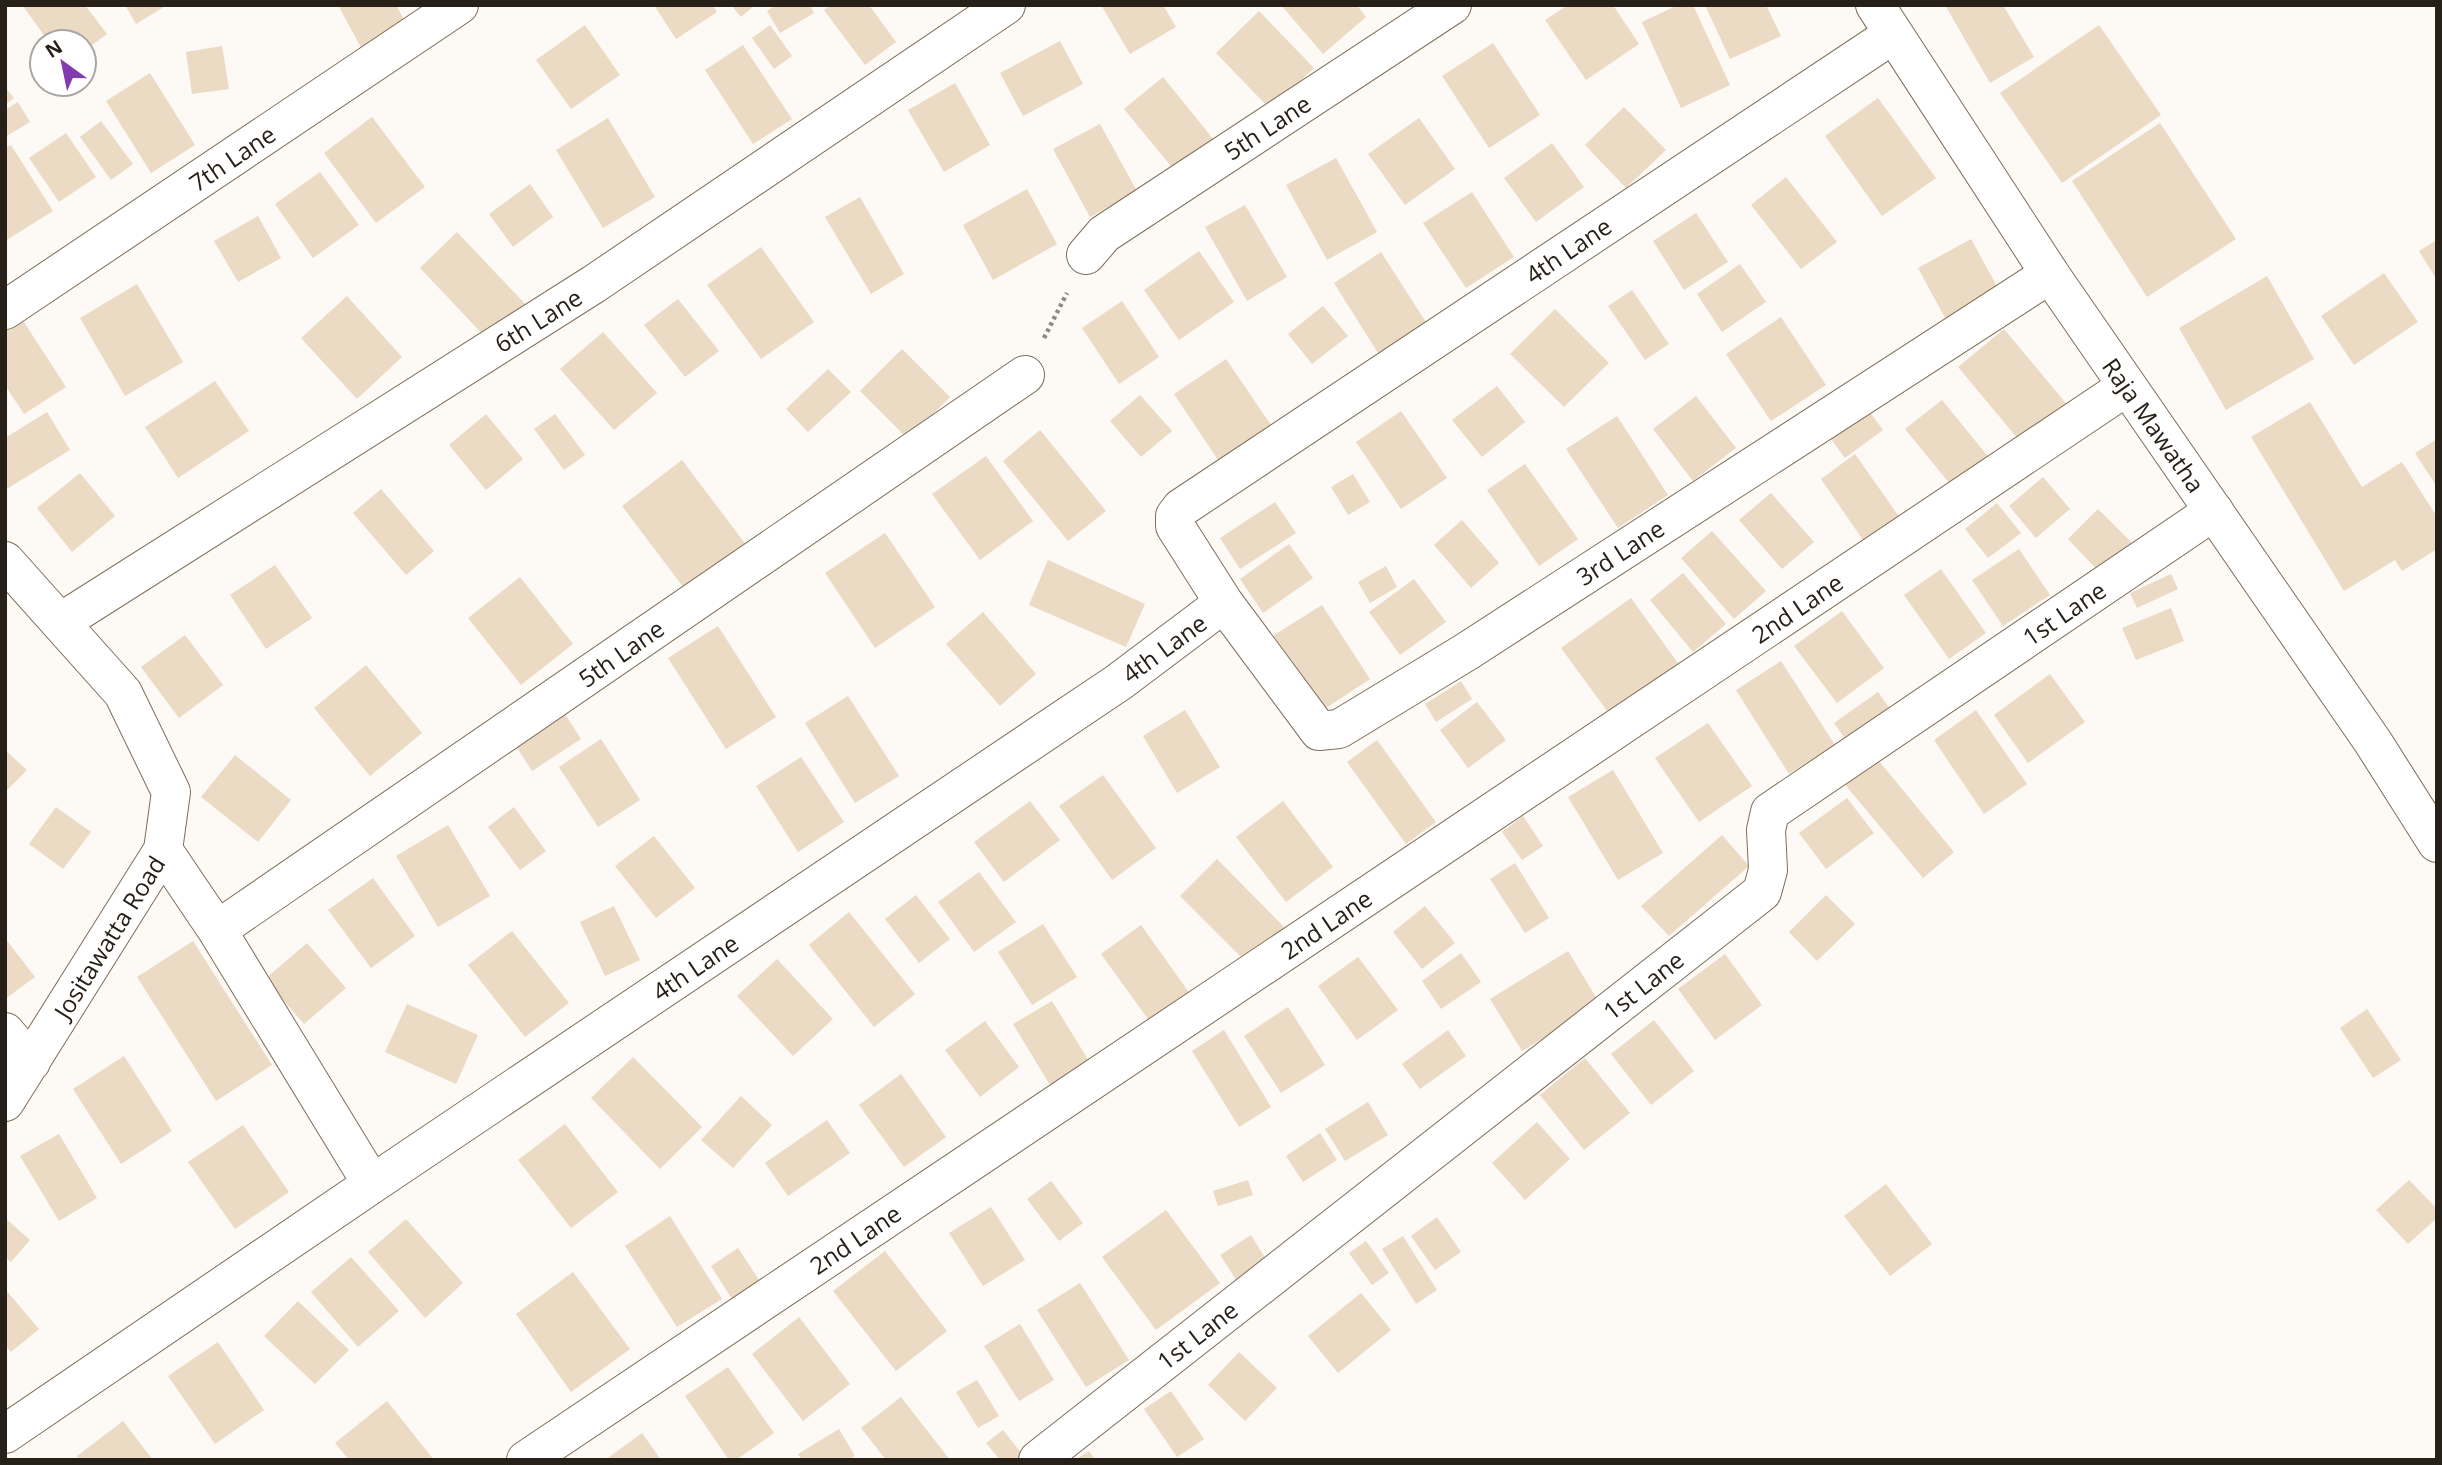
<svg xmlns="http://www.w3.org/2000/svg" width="2442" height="1465" font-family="'Open Sans',sans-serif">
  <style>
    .building { fill: #ebdac4 }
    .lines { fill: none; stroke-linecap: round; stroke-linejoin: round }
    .street-casing { stroke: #7e6e5a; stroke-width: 40 }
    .secondary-casing { stroke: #7e6e5a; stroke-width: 40 }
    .path { stroke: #8e8983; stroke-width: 4.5; stroke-dasharray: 3.5 3.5; stroke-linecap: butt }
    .street { stroke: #fff; stroke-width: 38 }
    .secondary { stroke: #fff; stroke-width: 38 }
    .labels { text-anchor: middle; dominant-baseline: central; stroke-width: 5; stroke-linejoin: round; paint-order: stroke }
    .street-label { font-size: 24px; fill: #272018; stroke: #fff }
  </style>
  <rect width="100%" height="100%" fill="#fdf9f5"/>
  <!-- building -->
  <path class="building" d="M22,5H85L107,34L84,51V42H49Z
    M125,5H167L136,24Z
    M338,5H396L409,29L364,53Z
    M654,5H712L717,12L676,39Z
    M731,5H755L741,17Z
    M776,5H810L814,13L780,33L767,11Z
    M831,5H869L896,42L865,65L824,10Z
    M1101,5H1163L1176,27L1130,54Z
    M1281,5H1357L1366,17L1323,54Z
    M1568,5H1613L1639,44L1586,80L1545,20Z
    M1678,5H1693L1730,85L1681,108L1642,22Z
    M1705,5H1766L1781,36L1730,59Z
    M1945,5H2003L2034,57L1990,83Z
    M1259,11L1314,68L1270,109L1216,53Z
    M585,25L620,75L571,109L536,60Z
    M770,25L792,56L774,69L752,38Z
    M2099,25L2161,115L2062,183L2000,93Z
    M1060,41L1083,84L1023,116L1000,73Z
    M1493,43L1540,115L1489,148L1442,76Z
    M743,45L792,119L753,144L705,70Z
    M222,46L229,89L192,94L186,52Z
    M150,73L195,145L151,173L106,101Z
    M1163,77L1214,140L1175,171L1124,109Z
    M955,83L990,145L944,172L908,110Z
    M5,87L14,98L5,105Z
    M1878,98L1936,178L1882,216L1825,136Z
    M18,102L30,122L5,137V110Z
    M1624,107L1666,150L1626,188L1585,145Z
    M372,117L425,187L376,223L324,153Z
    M608,118L655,197L603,228L556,150Z
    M1419,118L1455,169L1405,205L1368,154Z
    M101,121L133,164L111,180L80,137Z
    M2160,123L2236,239L2147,297L2072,181Z
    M1100,124L1137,191L1090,217L1053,149Z
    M66,133L96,177L59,202L29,158Z
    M1552,143L1584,187L1536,222L1504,178Z
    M11,145L53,211L5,241V148Z
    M1336,158L1377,232L1327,260L1286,185Z
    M320,172L359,225L313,258L275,204Z
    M1786,177L1837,242L1801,269L1751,205Z
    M530,184L553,217L513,247L489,214Z
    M1027,189L1057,244L993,280L963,225Z
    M1472,192L1514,257L1466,288L1423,223Z
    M860,197L904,274L871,294L825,217Z
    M1245,205L1287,277L1247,301L1205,227Z
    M1696,213L1728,262L1684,290L1653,241Z
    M258,216L281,258L238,282L214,241Z
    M457,232L528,307L490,342L420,268Z
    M1971,239L2003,297L1950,327L1918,268Z
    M2437,240V280L2419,251Z
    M761,247L814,322L761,359L707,285Z
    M1199,251L1234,302L1179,340L1144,290Z
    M1381,252L1431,330L1383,361L1334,283Z
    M1740,264L1766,302L1722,332L1697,294Z
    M2384,273L2418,322L2354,365L2321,316Z
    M2267,276L2314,359L2226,410L2179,328Z
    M137,284L183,362L125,396L80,318Z
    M1632,290L1669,344L1645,360L1608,306Z
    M347,296L402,357L357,399L301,338Z
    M678,299L719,351L685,377L644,325Z
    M1122,301L1159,357L1119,384L1082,328Z
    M1323,306L1348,336L1312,364L1288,334Z
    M1555,309L1609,363L1564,407L1510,354Z
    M1781,317L1826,385L1771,421L1726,354Z
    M22,319L66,387L24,414L5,385V330Z
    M2004,329L2074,413L2028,451L1958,367Z
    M603,332L657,393L614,430L560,369Z
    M902,349L950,397L908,439L860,391Z
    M1226,359L1275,431L1222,466L1174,394Z
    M828,369L851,392L808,432L786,409Z
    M215,381L249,431L178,478L145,427Z
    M1497,386L1525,422L1482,457L1452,420Z
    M1140,395L1172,431L1141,457L1110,421Z
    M1696,396L1736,448L1693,481L1653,429Z
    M1942,400L1995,465L1959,495L1905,429Z
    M2310,402L2362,487L2402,462L2437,517V549L2402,571L2395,560L2344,591L2251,437Z
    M1401,411L1447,478L1401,509L1356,442Z
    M1869,411L1883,430L1845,458L1831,439Z
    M47,412L70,450L5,490V438Z
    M486,414L523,459L486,490L449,445Z
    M555,414L585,455L564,470L534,429Z
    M1617,416L1668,495L1618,528L1566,449Z
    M1040,430L1106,511L1068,541L1003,461Z
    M2437,439V487L2415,453Z
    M1855,454L1900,518L1865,543L1821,479Z
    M986,456L1033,521L980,560L932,494Z
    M682,460L747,546L687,592L622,506Z
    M1525,464L1578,539L1539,566L1487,490Z
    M80,473L115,516L72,552L37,508Z
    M1353,474L1370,502L1348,515L1331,487Z
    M2043,477L2070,509L2036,538L2009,506Z
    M381,489L434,551L406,575L353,513Z
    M1771,493L1814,542L1782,569L1739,520Z
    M1275,502L1296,533L1240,569L1220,538Z
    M1997,503L2021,533L1988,558L1965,529Z
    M2098,509L2132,543L2101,574L2068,539Z
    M1462,520L1499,563L1471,588L1434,545Z
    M1712,531L1766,591L1734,619L1681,558Z
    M885,533L935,607L875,648L825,573Z
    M1289,544L1313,578L1263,613L1240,579Z
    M2019,549L2050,595L2003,626L1972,580Z
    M1048,560L1145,604L1126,647L1029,605Z
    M275,565L312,618L266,649L230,595Z
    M1386,566L1397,587L1370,603L1358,582Z
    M1941,569L1986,633L1949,659L1904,595Z
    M1683,573L1726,624L1693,652L1650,600Z
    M2171,574L2178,589L2137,608L2130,593Z
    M520,577L573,644L521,685L468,618Z
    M1414,579L1446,622L1400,655L1369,612Z
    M1631,598L1685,673L1616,723L1561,648Z
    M1322,605L1370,679L1320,712L1271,637Z
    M2171,608L2184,641L2136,660L2122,628Z
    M1842,611L1884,668L1837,703L1794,646Z
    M983,612L1036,674L1000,706L946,644Z
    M718,626L776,717L726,749L668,658Z
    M185,635L223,685L179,718L141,667Z
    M1781,661L1835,745L1789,774L1736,690Z
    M366,665L422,733L370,776L314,708Z
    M2050,674L2085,722L2028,763L1994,715Z
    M1461,681L1472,699L1436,722L1425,704Z
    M1878,692L1895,716L1851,747L1834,723Z
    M848,696L899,776L855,803L805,723Z
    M1477,702L1506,740L1468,768L1440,730Z
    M1185,710L1220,767L1177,793L1143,736Z
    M1976,710L2027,784L1984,814L1934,740Z
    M563,711L581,739L532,771L514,743Z
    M1708,723L1752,786L1699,822L1655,758Z
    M601,739L640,800L598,827L559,767Z
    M1377,740L1436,822L1406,844L1347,762Z
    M5,750L27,770L5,792Z
    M235,755L291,800L258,842L201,797Z
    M1874,755L1954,852L1923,878L1842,781Z
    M801,757L844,822L798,852L756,786Z
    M1613,770L1663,853L1618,880L1568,797Z
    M1103,775L1156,848L1112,880L1059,806Z
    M1847,798L1874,833L1826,869L1799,833Z
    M1030,801L1060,840L1004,882L974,842Z
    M1283,801L1333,867L1286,902L1236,837Z
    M56,807L91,832L63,869L29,844Z
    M514,807L546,851L520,870L488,827Z
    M1523,816L1543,846L1522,860L1502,832Z
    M448,825L490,896L438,927L396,856Z
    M1722,835L1749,866L1669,936L1641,906Z
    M654,836L695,888L656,918L615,866Z
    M1217,859L1284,927L1247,963L1180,896Z
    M1515,863L1549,918L1525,933L1490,879Z
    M979,872L1016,922L974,952L938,902Z
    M373,878L415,936L371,968L328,910Z
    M916,895L950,939L919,963L885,919Z
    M1826,895L1855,924L1817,961L1789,932Z
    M614,906L640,960L605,976L580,922Z
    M1425,906L1455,943L1422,969L1393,932Z
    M849,912L915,994L874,1027L809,945Z
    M1043,924L1077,977L1032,1005L998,952Z
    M1141,925L1193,998L1153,1026L1101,954Z
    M512,931L569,1003L525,1037L468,965Z
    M5,938L35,977L5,999Z
    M193,941L272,1065L216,1101L137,977Z
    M307,943L346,988L304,1024L265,979Z
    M1568,951L1600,1004L1522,1051L1490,999Z
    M1461,953L1481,982L1441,1009L1422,981Z
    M1725,954L1762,1005L1715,1040L1678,989Z
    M1358,957L1398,1010L1357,1040L1318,986Z
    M777,959L833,1019L793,1056L737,996Z
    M1052,1001L1089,1061L1050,1085L1013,1024Z
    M407,1004L478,1035L456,1084L385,1052Z
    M1288,1007L1325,1065L1281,1093L1244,1036Z
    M2367,1009L2401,1060L2373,1078L2340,1028Z
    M1654,1020L1694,1071L1651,1105L1611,1054Z
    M985,1021L1019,1067L980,1097L945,1050Z
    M1224,1030L1271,1107L1239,1127L1192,1051Z
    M1448,1030L1466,1056L1420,1089L1402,1064Z
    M124,1056L172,1131L121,1164L73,1089Z
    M633,1057L702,1127L660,1169L591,1098Z
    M1585,1058L1630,1113L1584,1150L1540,1095Z
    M901,1074L946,1137L904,1167L859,1105Z
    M741,1096L772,1125L733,1168L701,1140Z
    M1368,1102L1388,1135L1345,1161L1325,1129Z
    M827,1120L850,1153L788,1196L765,1163Z
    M1537,1122L1570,1159L1525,1200L1492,1163Z
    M565,1124L618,1192L571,1228L518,1160Z
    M243,1125L289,1192L235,1229L188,1162Z
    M1320,1133L1337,1160L1303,1182L1286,1156Z
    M59,1134L97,1198L59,1221L20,1156Z
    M1248,1180L1253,1195L1218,1206L1213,1191Z
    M2409,1180L2437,1209V1218L2408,1244L2376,1210Z
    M1051,1181L1083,1223L1059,1241L1027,1199Z
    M1886,1184L1932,1244L1890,1276L1844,1216Z
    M991,1207L1025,1260L983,1286L949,1233Z
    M1166,1210L1220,1283L1156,1330L1102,1257Z
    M670,1216L722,1299L677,1327L625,1246Z
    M1437,1217L1461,1252L1435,1270L1411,1236Z
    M5,1218L30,1240L11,1262L5,1257Z
    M406,1219L463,1283L425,1318L368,1252Z
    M1251,1235L1273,1271L1242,1289L1220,1255Z
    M1403,1236L1437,1290L1416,1304L1382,1249Z
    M1366,1241L1389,1273L1372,1285L1349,1253Z
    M738,1248L763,1286L735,1304L711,1266Z
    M885,1251L947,1331L896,1371L833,1291Z
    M351,1257L399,1311L358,1347L311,1292Z
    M573,1272L630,1349L571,1392L516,1314Z
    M1080,1283L1129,1360L1086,1387L1037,1310Z
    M5,1289L39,1329L11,1352L5,1345Z
    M1361,1293L1391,1330L1338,1373L1308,1336Z
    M298,1301L349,1350L315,1384L264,1336Z
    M799,1317L850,1384L803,1421L752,1354Z
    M1020,1324L1054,1380L1019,1401L984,1346Z
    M218,1342L264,1410L215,1444L168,1376Z
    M1239,1352L1277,1388L1245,1421L1208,1385Z
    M728,1367L774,1433L736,1460H729L685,1396Z
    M977,1380L999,1416L978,1428L956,1392Z
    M1171,1391L1204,1439L1177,1457L1144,1409Z
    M901,1397L950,1460H886L861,1428Z
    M387,1401L434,1460H349L335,1443Z
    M123,1421L153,1460H80L77,1456Z
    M839,1429L855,1456L849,1460H802L798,1454Z
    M1003,1430L1023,1455L1018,1460H1000L986,1443Z
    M642,1433L661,1460H605Z
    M1089,1451L1095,1460H1075Z"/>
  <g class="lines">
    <!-- street casing -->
    <g class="street-casing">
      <path id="street" d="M1086,255L1104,234L1452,5
        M5,310L459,5
        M5,561L123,693L171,792L163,850L5,1102
        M1224,603L1319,731L1339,729L1466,652L2050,274
        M61,622L594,284L1006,5
        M217,930L1025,375
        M5,1032L31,1062
        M372,1184L1119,682L1224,603L1175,526V516L1181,508L1892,35
        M5,1434L372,1184L217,930L163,850
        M526,1460L2126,387
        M1038,1460L1762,892L1768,870L1766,830L1770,812L2214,511"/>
    </g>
    <!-- secondary casing -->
    <g class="secondary-casing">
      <path id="secondary" d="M1875,5L2050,274L2373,742L2437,843"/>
    </g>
    <!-- path -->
    <path class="path" d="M1044,338L1067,293"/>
    <!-- street -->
    <use href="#street" class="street"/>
    <!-- secondary -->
    <use href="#secondary" class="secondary"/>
  </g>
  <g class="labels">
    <!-- street labels -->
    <g class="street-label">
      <text transform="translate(1267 127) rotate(-33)">5th Lane</text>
      <text transform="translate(232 158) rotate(-34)">7th Lane</text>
      <text transform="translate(1568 250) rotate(-34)">4th Lane</text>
      <text transform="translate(538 320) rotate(-32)">6th Lane</text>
      <text transform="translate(2154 425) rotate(55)">Raja Mawatha</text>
      <text transform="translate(1620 552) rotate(-33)">3rd Lane</text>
      <text transform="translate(1797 608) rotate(-34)">2nd Lane</text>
      <text transform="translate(2064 613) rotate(-34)">1st Lane</text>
      <text transform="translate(1164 648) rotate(-36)">4th Lane</text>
      <text transform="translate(621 653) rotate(-35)">5th Lane</text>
      <text transform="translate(1326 924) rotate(-34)">2nd Lane</text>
      <text transform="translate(109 937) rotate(-58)">Jositawatta Road</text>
      <text transform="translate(695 967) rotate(-34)">4th Lane</text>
      <text transform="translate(1643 985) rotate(-38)">1st Lane</text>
      <text transform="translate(855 1239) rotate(-34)">2nd Lane</text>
      <text transform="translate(1197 1335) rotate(-38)">1st Lane</text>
    </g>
  </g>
  <!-- border -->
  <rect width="2442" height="1465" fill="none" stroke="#272018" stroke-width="14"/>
  <!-- north arrow -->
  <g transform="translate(63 63) rotate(327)"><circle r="33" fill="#ffffff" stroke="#a9a6a3" stroke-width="2"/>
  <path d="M0-5L12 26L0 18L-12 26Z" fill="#843bad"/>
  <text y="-10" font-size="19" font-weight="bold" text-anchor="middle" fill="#272018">N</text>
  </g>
</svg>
